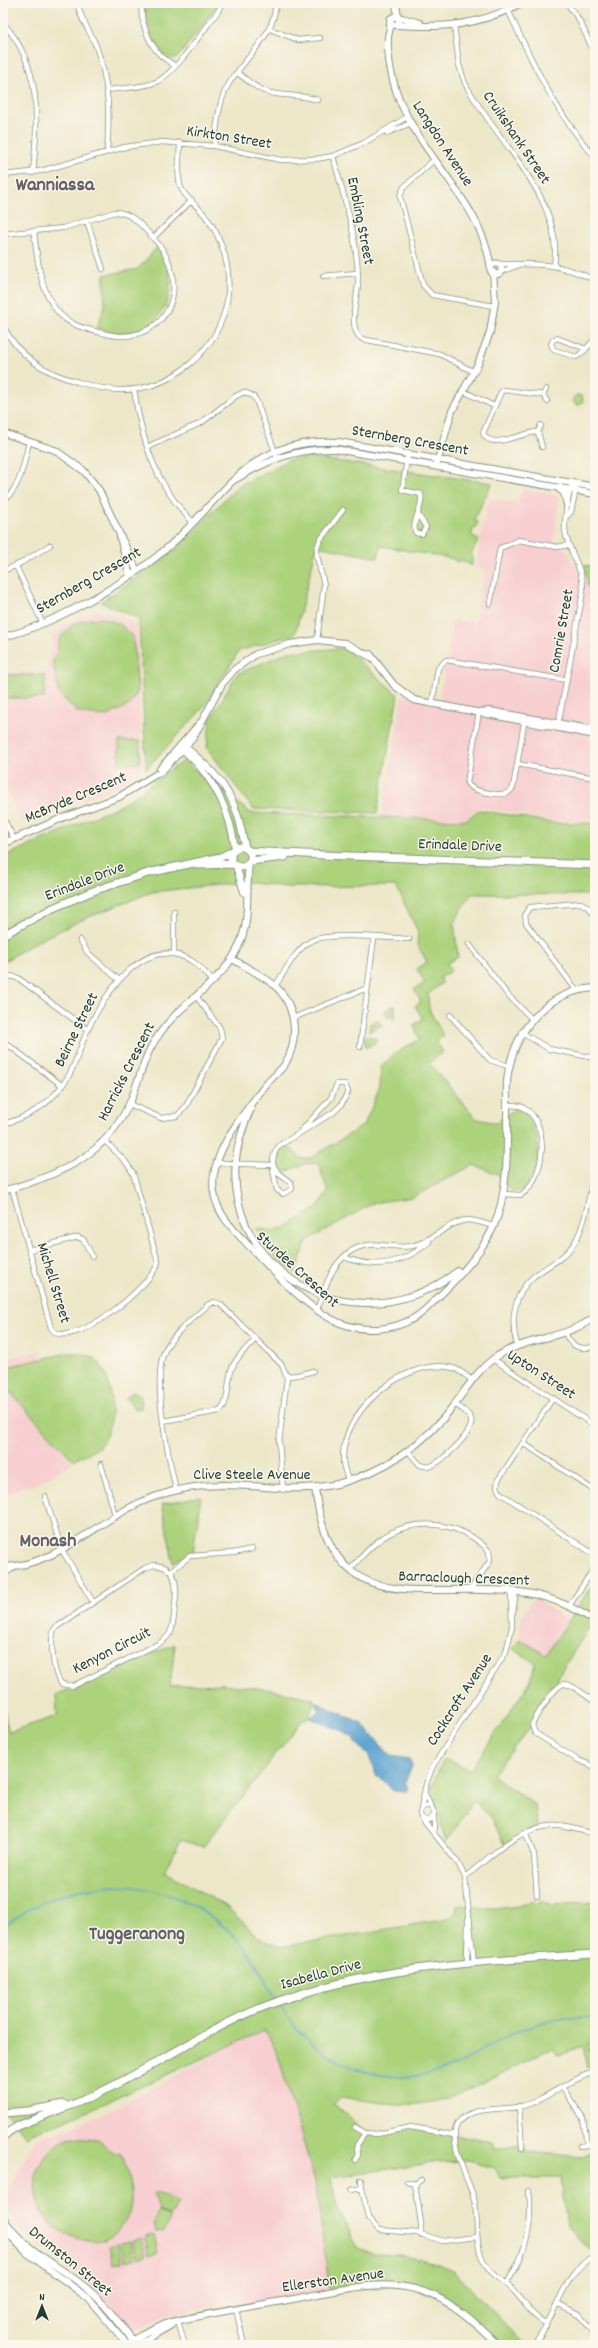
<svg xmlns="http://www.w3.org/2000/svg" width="598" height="2348" font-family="Dekko,sans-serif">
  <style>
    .built { fill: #f7cfd0 }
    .green { fill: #acd27b; stroke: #668858 }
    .water { fill: #5ca2d1; stroke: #3e7082 }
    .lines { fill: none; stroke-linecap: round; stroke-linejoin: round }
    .stream { stroke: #5ca2d1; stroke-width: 1.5 }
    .street-casing { stroke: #86927e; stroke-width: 6 }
    .secondary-casing { stroke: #86927e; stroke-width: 8 }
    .primary-casing { stroke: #86927e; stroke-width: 9 }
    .street { stroke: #fff; stroke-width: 4.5 }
    .secondary { stroke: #fff; stroke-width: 6 }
    .primary { stroke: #fff; stroke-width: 7 }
    .labels { text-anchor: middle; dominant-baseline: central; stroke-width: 3; stroke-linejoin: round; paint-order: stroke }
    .street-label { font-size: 16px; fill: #1f3d34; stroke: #fbf7ec }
    .district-label { font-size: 20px; font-weight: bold; fill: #656169; stroke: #fbf7ec }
  </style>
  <rect width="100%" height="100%" fill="#fbf7ec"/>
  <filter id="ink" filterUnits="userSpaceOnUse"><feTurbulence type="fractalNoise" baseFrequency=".025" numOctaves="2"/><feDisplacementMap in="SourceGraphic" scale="8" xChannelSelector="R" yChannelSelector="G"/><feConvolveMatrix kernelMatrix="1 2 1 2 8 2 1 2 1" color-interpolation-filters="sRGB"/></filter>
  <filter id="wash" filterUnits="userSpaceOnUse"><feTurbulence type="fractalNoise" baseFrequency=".012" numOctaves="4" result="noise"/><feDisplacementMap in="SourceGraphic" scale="16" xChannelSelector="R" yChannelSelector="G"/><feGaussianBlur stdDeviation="0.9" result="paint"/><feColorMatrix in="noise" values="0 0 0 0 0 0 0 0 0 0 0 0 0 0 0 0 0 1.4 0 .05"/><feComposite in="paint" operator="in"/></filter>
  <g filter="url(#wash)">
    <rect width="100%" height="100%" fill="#ede7c9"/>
    <!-- built -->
    <path class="built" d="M523,488L552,494L559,498L554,542L566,550L595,597V701L588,741L595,743V821H555L480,807L465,819L382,817L402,696L439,702L453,620L475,623L485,569L475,568L488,498L517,503Z
      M97,610L137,623L142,770L108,791L21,823L3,780V672H47L53,637L68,622Z
      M39,1351L54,1418L48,1420L51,1437L73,1463L31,1486H23L3,1498V1360Z
      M534,1598L568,1620L546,1655L520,1638L522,1616Z
      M264,2030L275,2046L315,2181L330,2292L181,2312L157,2319L138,2329L131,2328L91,2284L22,2232L10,2214L3,2199L35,2140L102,2115L232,2045Z"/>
    <!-- green -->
    <path class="green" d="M146,3H219L179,56C161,70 140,15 146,3Z
      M280,3H334V5L280,6Z
      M158,246C183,281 169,331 121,333C113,333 105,330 97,328L105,305L104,275L138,269Z
      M573 400a5 5 0 1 1 10 0a5 5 0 1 1-10 0Z
      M307,457L492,483L474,520L478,523L472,532V536L479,540L472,552V566L462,560L456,562L454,559L381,546L378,558L317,546L295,634L239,651L203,708L146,769L139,619L101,602L174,551L238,486L289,460Z
      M584,565L595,567V591L588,586Z
      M103,618L120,624L133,637L138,691L129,705L108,716L90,715L77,712L59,693L53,663L60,638L73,624L89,619Z
      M345,648L398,695L377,813L253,809L207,748L210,720L237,674L288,652Z
      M3,675H45L44,698H3Z
      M119,741H140V763L119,764Z
      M183,761L251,813L466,820L479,810L554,823H595V895L471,894L454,923L458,957L447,963L451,971L440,977L442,983L428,994L429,1009L444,1037L436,1041L443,1052L429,1063L477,1119L497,1123L514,1109L523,1110C544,1135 543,1169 521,1192L511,1191L498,1174L473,1165L413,1197L373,1203L307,1241L295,1273L275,1257L256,1229L281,1230L317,1208L328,1192L318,1163L304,1164L284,1173L273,1161L285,1144L301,1158H311L364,1125L380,1088L381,1067L394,1054L420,1039L413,1025L423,1019L415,1006L421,1002L414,989L425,983L417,969L427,962L417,944L418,932L396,886L287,887L244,882L152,892L84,919L38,941L3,962V857L121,805Z
      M395,1005V1017L393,1019L392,1015L388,1017L385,1011Z
      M377,1020L382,1025L369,1032L370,1024Z
      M367,1036L377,1038L379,1040L366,1048L364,1037Z
      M67,1353C73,1353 82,1353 88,1355C116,1365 118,1430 98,1448C91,1453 80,1456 73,1460L7,1389V1367Z
      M133,1392L140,1395L141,1408L134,1409L126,1398Z
      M201,1496L193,1553L173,1562L162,1504Z
      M595,1581V1619L560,1673L556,1685L529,1729L492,1775L535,1805L538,1826L504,1845L492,1818L474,1801L446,1842L431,1787L444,1759L471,1770L530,1682L535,1663L513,1649L520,1639L546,1655Z
      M175,1644L170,1686L222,1684L274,1690L315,1699L309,1718L302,1721L203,1847L181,1840L164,1871L226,1906L257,1936L280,1947L448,1919L455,1913L458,1904C476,1908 518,1912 531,1900L537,1904L543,1901L551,1905L595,1902V2044H588L593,2067L588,2068L583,2046L557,2055L554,2049L543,2052C508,2070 471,2093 432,2102C402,2108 370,2101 341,2097L334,2104L362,2129L374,2134L415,2128L492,2142L494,2149L521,2145L529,2152L582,2157L588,2153L595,2155V2255L567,2227L561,2178H500L495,2168L467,2161L440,2162L331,2177L337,2206L358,2248L375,2255L400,2256L425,2260L454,2271L525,2345H496C480,2331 464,2315 447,2302C413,2278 369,2288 330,2292L315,2181L275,2046L264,2030L108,2102L26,2137L3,2109V1706L9,1732L57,1716L56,1695Z
      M71,2138L98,2140L115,2153L122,2154C132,2189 142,2219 104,2240C84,2243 58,2235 46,2218C25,2189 36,2148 71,2138Z
      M156,2193L178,2201L172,2214L169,2215L159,2211L154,2194Z
      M159,2212L169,2216L170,2219L164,2232L156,2231L154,2223Z
      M154,2234L158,2253L149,2255L144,2236Z
      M141,2238L146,2256L137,2258L132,2240Z
      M130,2240L134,2259L125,2261L120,2242Z
      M118,2243L122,2262L113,2264L109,2246Z"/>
    <!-- water -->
    <path class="water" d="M315,1702L360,1722L391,1756L409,1759L412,1766L405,1782L408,1787L406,1792L393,1791L381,1778L376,1775L368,1754L356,1743L354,1738L343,1731L310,1718L317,1713L319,1710Z"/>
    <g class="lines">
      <!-- stream -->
      <path class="stream" d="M3,1927C76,1869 174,1872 239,1941C255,1958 265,1980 277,2000
        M280,2005C315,2065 389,2094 454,2066C474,2057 491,2044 510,2035C536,2021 566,2016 595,2018"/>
    </g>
  </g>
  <g filter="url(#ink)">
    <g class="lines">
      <!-- street casing -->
      <g class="street-casing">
        <path id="street" d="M78,3C79,18 91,32 96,46C109,81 110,115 107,152
          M143,3C138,15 148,40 156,50C160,57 169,61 175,66
          M567,3L579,20L595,54
          M508,10C533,63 555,113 595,157
          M3,23C42,66 38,118 33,173
          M454,25L459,65L465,83C493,138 565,198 554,265
          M270,29L298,40L320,38
          M238,73C248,81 258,90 270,93C286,96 302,95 318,100
          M107,90C123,88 142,88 156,82C176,73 204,29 219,10L221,3
          M387,133L411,123
          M214,146C217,127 218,106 226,89C241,59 274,40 276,3
          M333,156C344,198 359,241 358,284C357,300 347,329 362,339L440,354L474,372
          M435,159L404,187L400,196L423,285L432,295L494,306
          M3,175L41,171L125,147L162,142L214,146L281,160L316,159L333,156L364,143L407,117
          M87,221L103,269
          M3,234L63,228L115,212C132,212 143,227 154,239C184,270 181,324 133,335C119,338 106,334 94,331C79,327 67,323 57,311C40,290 37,258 34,232
          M153,238L192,200
          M499,264C541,264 555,262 595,280
          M500,272L519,265
          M323,276L357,273
          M3,326C19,357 45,373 78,382C91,386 105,390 119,390C171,391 218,351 227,301C232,269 223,237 203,213C196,205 185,197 181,188C176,175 180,156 180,142
          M586,349L557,338L553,340L551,344L554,350L576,357C584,353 589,345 595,339
          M134,389C141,439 156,487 193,522
          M463,391L494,406
          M543,395L546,389
          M541,425L538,432C525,431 490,452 483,433L501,392L504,390L543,395L547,401
          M538,432L542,447
          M147,447L201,423L236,396L244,392L253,396L256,400L277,457
          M408,454L402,490L421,494C424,508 410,522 416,533L422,534L426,527L419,516
          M3,501C21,488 24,462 29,442
          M566,517L571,512L577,484
          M16,566L43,624
          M3,571L21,563L50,545
          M490,604L500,548L519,540L557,547L569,545
          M317,640L324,585L317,556V548L320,540L343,510
          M432,704L438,668L446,660L567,680
          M479,712L467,783C472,792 499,796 508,793L513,788L525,718
          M558,725L583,592C584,571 571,555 566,536C563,520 567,502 571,487
          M517,764L595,778
          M3,818L14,839
          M3,831L8,842
          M174,911V954
          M80,940L88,953L119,980
          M469,944L507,994L532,1019
          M3,980L10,976L18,978L88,1030
          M275,986C285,972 294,952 309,942C325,931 387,938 409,939
          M577,991L526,923L525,914L530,907L581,903L589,908L595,916
          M450,1015L490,1060L508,1066
          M293,1018L367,988
          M521,1032L549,1049L595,1058
          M3,1041L63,1086
          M360,1047L374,938
          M129,1104L161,1118L177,1116L186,1106L222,1038L220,1028L196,996
          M3,1124C26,1118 46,1107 61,1087C75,1070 79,1049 88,1029C105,994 144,932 192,961C200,966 207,975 214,982
          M216,1163L273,1165
          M273,1165L278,1173L291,1183L292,1189L283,1194L277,1190C274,1175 268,1157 280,1145L334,1112L341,1105L348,1092L345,1084H337L331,1098L300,1132
          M12,1188L51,1328C68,1356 155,1283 158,1262L133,1173L125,1161L104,1140
          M503,1194L521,1195C545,1179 551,1124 524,1108C519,1104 512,1106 506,1105
          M29,1250L78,1237L84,1240L92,1256
          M344,1257C375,1270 403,1264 429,1242
          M317,1309C325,1290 330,1267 347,1254C370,1236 388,1250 412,1246C432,1242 448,1222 467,1220C476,1220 485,1224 493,1226
          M565,1332C570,1347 581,1351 595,1346
          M517,1345C510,1322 513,1294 533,1277C546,1266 563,1260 573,1245C587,1224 589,1193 595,1168
          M493,1359L595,1426
          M287,1376L298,1375L313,1371
          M553,1398L498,1480L497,1487L500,1493L595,1555
          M163,1421L220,1411C230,1401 227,1381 232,1368C237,1356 247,1348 256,1339
          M523,1443L595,1491
          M408,1451L420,1465L429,1467C441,1463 475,1432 471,1419C469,1412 460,1408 455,1404
          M101,1464L115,1515
          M348,1480C346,1474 343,1467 343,1460C341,1412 402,1360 448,1367C458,1368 465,1375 472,1380
          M176,1490C169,1458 150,1376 166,1348C176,1331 195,1317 209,1304L214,1302L220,1304L282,1365L287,1378L279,1442L283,1490
          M45,1496L62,1550L93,1602
          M154,1565C178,1566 177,1587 175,1605C174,1614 174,1625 170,1633C167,1638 163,1641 158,1644L73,1686L62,1684C53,1676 49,1638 55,1628L145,1568Z
          M350,1569C360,1559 369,1547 381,1539C414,1516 461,1521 489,1551L490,1561L470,1590
          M171,1571L190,1556L233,1553L252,1549
          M569,1606L595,1567
          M513,1612L516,1591
          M595,1702C587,1697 574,1685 565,1684C556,1683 536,1716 532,1725L535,1733L576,1759L595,1767
          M425,1794L431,1807
          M420 1813a7 7 0 1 1 14 0a7 7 0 1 1-14 0Z
          M421,1809L426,1784L433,1766L506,1652L512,1627L511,1591
          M434,1816V1834
          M422,1819L458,1863L465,1877L474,1963
          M525,1832L534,1855L537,1896
          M465,1877C492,1856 522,1823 559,1826C571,1827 583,1831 595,1834
          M467,1963L468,1919
          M562,2087L583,2118L587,2145
          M519,2106L522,2148
          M355,2127L365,2133
          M580,2146L595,2144
          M355,2160L358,2155L357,2145L365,2133L377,2134L411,2127L454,2135
          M407,2182L415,2184
          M362,2188L368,2218L379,2230L417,2233L443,2241L477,2237
          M351,2190L362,2188L361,2180
          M421,2235V2223L415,2184L421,2180
          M506,2284C526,2255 533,2226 529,2191
          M557,2303L578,2314L592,2330L595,2329
          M236,2309L244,2345
          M178,2321L185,2345
          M547,2324C532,2317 526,2304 515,2292C505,2281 490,2275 483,2260C473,2240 480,2217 473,2195C467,2178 447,2139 458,2123C469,2106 500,2110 518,2107C546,2101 568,2079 595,2072
          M592,2330L595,2337
          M533,2345C558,2316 560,2275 595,2255"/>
      </g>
      <!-- secondary casing -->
      <g class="secondary-casing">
        <path id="secondary" d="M396,3L398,18
          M398,18L399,22L397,25L391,24L390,19L395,16L420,23
          M390,23C391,29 388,33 388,38C387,62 394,91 405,112C431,166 483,207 491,269
          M397,25C443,28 480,26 521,3
          M490.5 269a5.5 5.5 0 1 1 11 0a5.5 5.5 0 1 1-11 0Z
          M3,433L55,450L84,471L99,490L137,571
          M437,463L452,411L478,364L490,332L495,302L493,272
          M236,479C268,460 297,448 335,449L595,494
          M558,488L564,493L567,505
          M120,537L130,576
          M3,637C53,625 128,582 167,548C227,496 246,437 339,442L595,487
          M370,654L394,685L414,700L595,735
          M480,712L490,711L595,730
          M182,744C207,765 228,783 238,816C241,827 243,838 246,849
          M182,749C213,776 230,809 235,849
          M160,769L201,722
          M3,844L62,818L119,797L163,770L193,738L222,684L235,669L256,654L290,644L317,640L345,643L371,657
          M236,866L244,892
          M232,959C246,967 262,975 274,985C296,1004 300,1039 285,1064C280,1071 274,1076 268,1082C246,1110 207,1156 214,1193C218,1218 239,1235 256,1253C276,1275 313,1313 340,1323C368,1334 403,1330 425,1310C450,1286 478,1259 493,1228C512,1186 506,1127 507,1081C512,1034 544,991 595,988
          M251,1109C186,1243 337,1362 458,1271
          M3,1191C59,1175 106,1157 131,1100C140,1078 144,1055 158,1036C185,995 234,980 245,927C249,906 246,885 249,864
          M315,1488C332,1625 422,1580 519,1592C547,1595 572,1606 595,1621
          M3,1567C61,1566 101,1515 154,1497C176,1489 200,1485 223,1485C263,1485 296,1493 337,1484C384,1472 425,1444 454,1405C467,1388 478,1369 496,1357C526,1337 566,1339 595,1317
          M3,1574L12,1568
          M3,2217C22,2251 62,2266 91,2292C108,2307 122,2327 137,2345
          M3,2228L26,2252L88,2298L128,2345
          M128,2345L144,2333L166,2323C207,2314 247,2307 288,2300C332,2292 379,2277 422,2291C454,2302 475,2322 498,2345
          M137,2345L173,2324"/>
      </g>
      <!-- primary casing -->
      <g class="primary-casing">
        <path id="primary" d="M231 857a10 10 0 1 1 20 0a10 10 0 1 1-20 0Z
          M249,851L323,855L595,865
          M250,861L285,857
          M197,865L234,864
          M3,935L53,908L93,891L148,873L221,857L233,851
          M3,2113L28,2111L64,2104
          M3,2137C16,2124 31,2121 48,2114C68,2107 89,2098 109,2088C161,2062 208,2029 263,2007C368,1966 483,1961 595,1954"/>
      </g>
      <!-- street -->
      <use href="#street" class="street"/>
      <!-- secondary -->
      <use href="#secondary" class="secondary"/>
      <!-- primary -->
      <use href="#primary" class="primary"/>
    </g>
  </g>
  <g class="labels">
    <!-- street labels -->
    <g class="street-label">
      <text transform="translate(229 138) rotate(9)">Kirkton Street</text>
      <text transform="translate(516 138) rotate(56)">Cruikshank Street</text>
      <text transform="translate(442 144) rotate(57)">Langdon Avenue</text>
      <text transform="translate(360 221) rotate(79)">Embling Street</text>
      <text transform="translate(410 441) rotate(10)">Sternberg Crescent</text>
      <text transform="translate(89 581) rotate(-30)">Sternberg Crescent</text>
      <text transform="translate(562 631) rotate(-80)">Comrie Street</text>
      <text transform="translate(76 798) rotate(-23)">McBryde Crescent</text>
      <text transform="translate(460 846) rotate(2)">Erindale Drive</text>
      <text transform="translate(85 882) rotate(-21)">Erindale Drive</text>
      <text transform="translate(77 1030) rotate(-64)">Beirne Street</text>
      <text transform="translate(127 1072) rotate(-63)">Harricks Crescent</text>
      <text transform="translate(297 1270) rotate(42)">Sturdee Crescent</text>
      <text transform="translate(53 1283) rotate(73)">Michell Street</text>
      <text transform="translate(541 1375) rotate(33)">Upton Street</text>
      <text x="252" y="1475">Clive Steele Avenue</text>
      <text transform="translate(464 1579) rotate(2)">Barraclough Crescent</text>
      <text transform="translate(112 1651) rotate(-27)">Kenyon Circuit</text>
      <text transform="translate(460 1700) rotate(-57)">Cockcroft Avenue</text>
      <text transform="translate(321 1975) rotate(-15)">Isabella Drive</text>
      <text transform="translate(70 2262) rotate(39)">Drumston Street</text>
      <text transform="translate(333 2281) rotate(-8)">Ellerston Avenue</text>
    </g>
    <!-- district labels -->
    <g class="district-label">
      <text x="55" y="186">Wanniassa</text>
      <text x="48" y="1542">Monash</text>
      <text x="137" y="1935">Tuggeranong</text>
    </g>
  </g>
  <!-- margin -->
  <rect width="598" height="2348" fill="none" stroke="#fbf7ec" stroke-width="16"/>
  <!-- north arrow -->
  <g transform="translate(42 2306)" stroke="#fbf7ec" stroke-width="3" paint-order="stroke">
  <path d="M0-3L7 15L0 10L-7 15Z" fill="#1f3d34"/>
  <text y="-6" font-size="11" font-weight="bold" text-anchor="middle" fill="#1f3d34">N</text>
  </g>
</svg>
